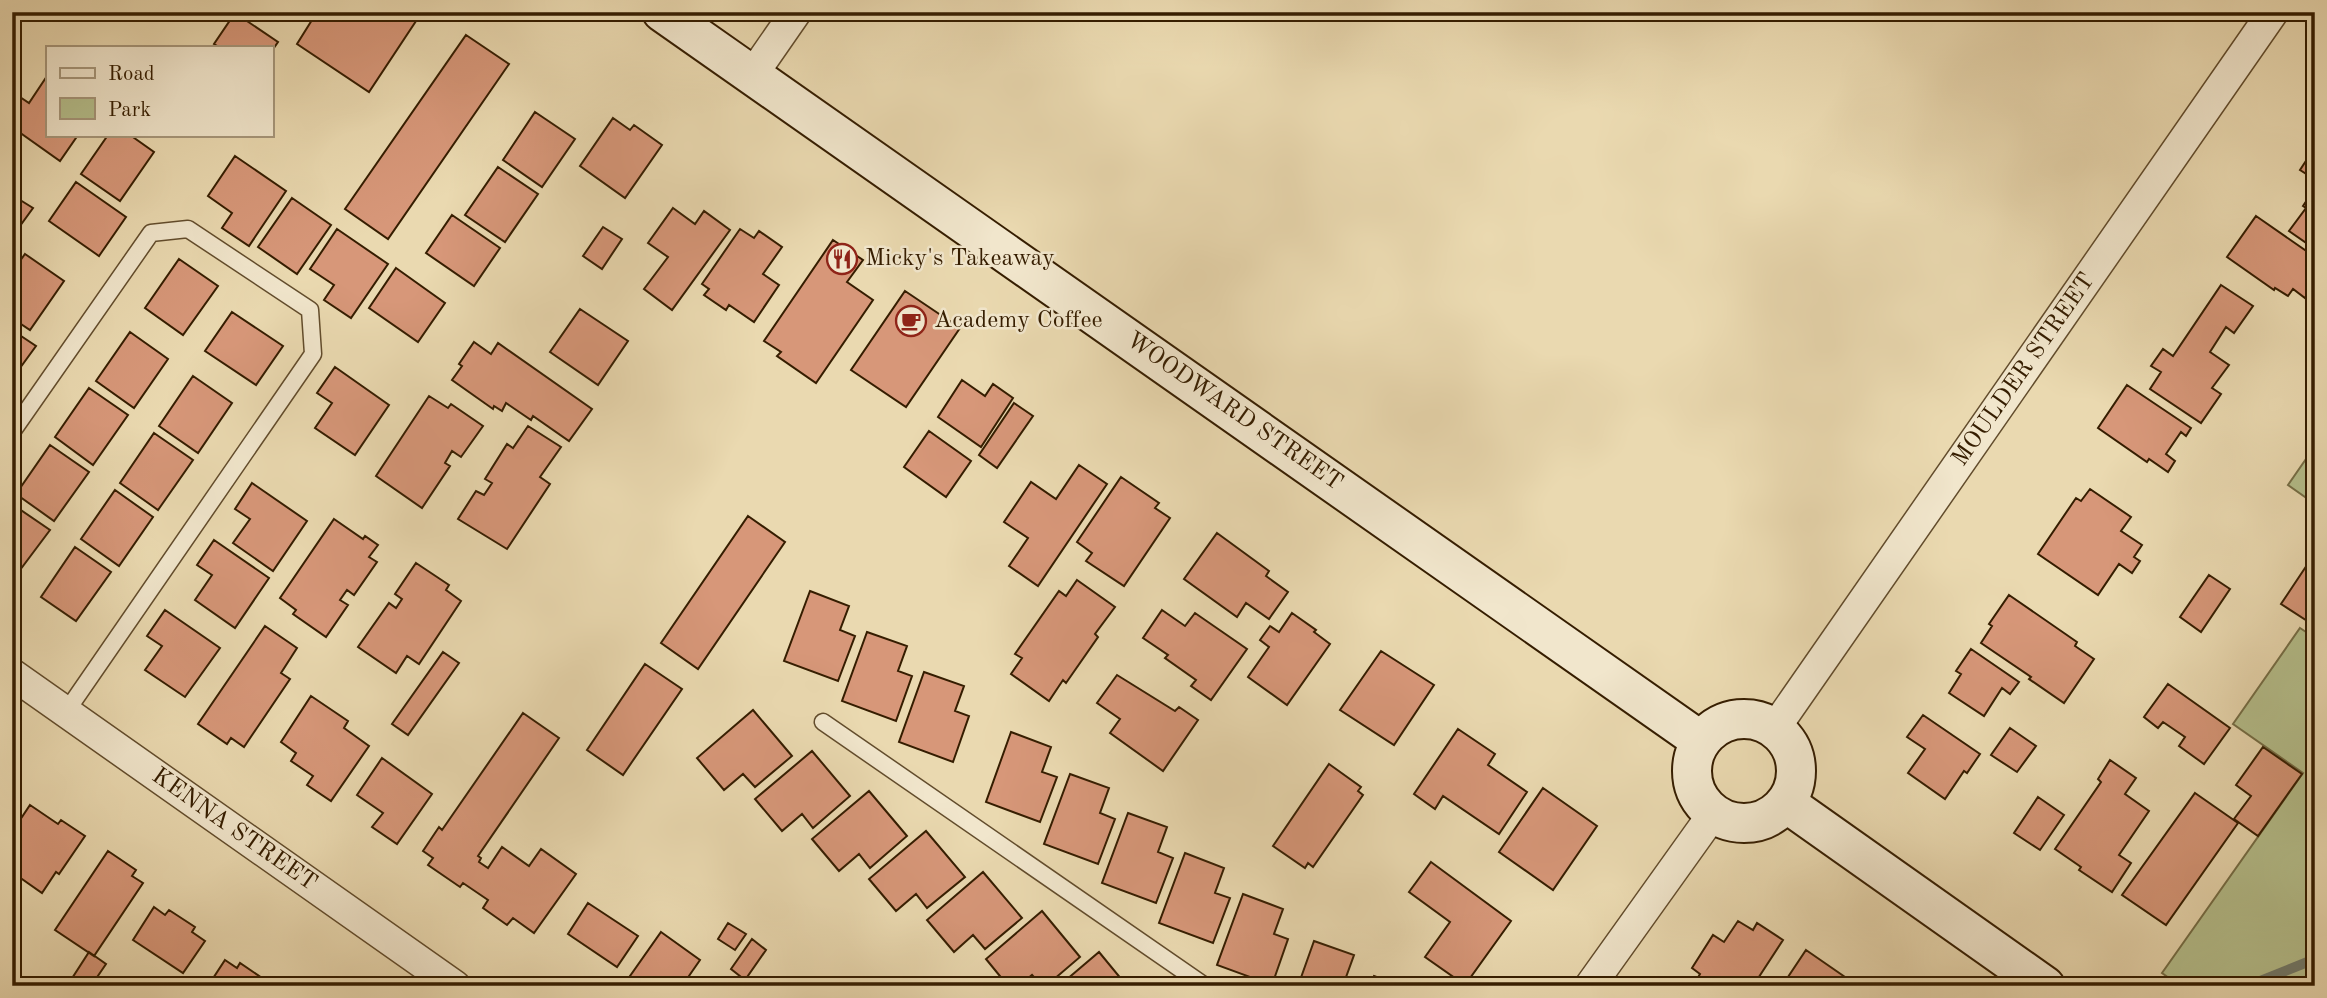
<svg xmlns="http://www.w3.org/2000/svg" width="2327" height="998" font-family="'Old Standard TT',serif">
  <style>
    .green { fill: #b5bf8c; stroke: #756e46; stroke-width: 2 }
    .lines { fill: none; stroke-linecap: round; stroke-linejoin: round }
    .stream { stroke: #727b6c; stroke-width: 10 }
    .building { fill: #d79779; stroke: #351d00; stroke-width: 2 }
    .lane-casing { stroke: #624c2c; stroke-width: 19 }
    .street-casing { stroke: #624c2c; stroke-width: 33 }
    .secondary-casing { stroke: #351d00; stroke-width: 42 }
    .lane { stroke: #f1e6cc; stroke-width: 16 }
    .street { stroke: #f1e6cc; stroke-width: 30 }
    .secondary { stroke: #f1e6cc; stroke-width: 38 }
    .labels { text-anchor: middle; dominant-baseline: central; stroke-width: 5; stroke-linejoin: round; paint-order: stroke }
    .poi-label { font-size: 24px; fill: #351d00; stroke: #f1e6cc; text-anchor: start }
    .street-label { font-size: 24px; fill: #351d00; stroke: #f1e6cc }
  </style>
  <rect width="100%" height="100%" fill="#ead9b0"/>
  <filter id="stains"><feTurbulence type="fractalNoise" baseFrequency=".00286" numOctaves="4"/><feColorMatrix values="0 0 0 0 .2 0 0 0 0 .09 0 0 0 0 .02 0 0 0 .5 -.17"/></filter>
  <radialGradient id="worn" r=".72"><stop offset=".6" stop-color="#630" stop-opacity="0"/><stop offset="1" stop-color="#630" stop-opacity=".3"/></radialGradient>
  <!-- green -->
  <path class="green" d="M2315,446V504L2288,485Z
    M2300,628L2315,638V986H2180L2162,973L2303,773L2233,724Z"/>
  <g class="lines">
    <!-- stream -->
    <path class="stream" d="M2248,986L2315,959"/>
  </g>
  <!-- building -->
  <path class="building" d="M317,12H422L369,92L297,44Z
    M235,13L278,42L271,52V47H219L214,44Z
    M466,35L509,64L388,239L345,209Z
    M47,76V135H78L60,161L12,127V107L20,97L29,103Z
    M535,112L575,139L542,187L503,160Z
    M613,118L630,130L634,125L662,145L625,198L580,166Z
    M108,135H130L154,152L120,201L81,174Z
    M2315,147V183L2314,179L2300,170Z
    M235,156L286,191L249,246L222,228L232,213L208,196Z
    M498,167L538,194L505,242L465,215Z
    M76,182L126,217L99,256L49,221Z
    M2315,188V249L2289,231L2306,208L2303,206Z
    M12,195L33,208L12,237Z
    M292,198L331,225L297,274L258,247Z
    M673,208L695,224L704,211L730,230L672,310L644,289L668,257L648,243Z
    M452,215L500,248L474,286L426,253Z
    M2256,216L2315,257V284L2305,298L2293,289L2288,296L2275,288L2274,290L2227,257Z
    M603,227L622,239L602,269L583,256Z
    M337,229L388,264L351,318L324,300L334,285L310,269Z
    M740,229L754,238L759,231L782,247L763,274L779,285L754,322L729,305L726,310L704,295L709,289L702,284Z
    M833,240L863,260L847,282L873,300L816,383L777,356L781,352L764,341Z
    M25,254L64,281L30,330L12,318V272Z
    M179,259L218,286L183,335L145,308Z
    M396,268L445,303L418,342L369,308Z
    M2221,285L2253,306L2234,333L2226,327L2210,352L2229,365L2212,388L2221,394L2201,423L2150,389L2161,372L2151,366L2163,349L2173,356Z
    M905,291L960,328L906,407L851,370Z
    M580,309L628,341L598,385L550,352Z
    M232,312L283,346L256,385L205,351Z
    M12,330L36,346L12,379Z
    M130,332L168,359L134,408L96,381Z
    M474,342L491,354L498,343L592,409L569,441L533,416L531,420L506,403L502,411L494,406L493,409L452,380L462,366L459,364Z
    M335,367L389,405L355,455L315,428L332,403L317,393Z
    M193,376L232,403L198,453L159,426Z
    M962,380L985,396L993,384L1013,398L981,447L938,417Z
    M2127,385L2191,428L2186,436L2181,432L2166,454L2175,461L2168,472L2149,459L2147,462L2098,428Z
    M89,388L128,415L93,465L55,437Z
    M429,396L448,408L451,404L483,426L461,457L452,451L445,463L450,466L422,508L376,476Z
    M1014,403L1033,416L997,468L979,455Z
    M528,426L561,447L540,477L550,484L507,549L458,519L476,491L484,495L492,483L485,479L507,444L513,448Z
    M929,431L971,461L946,497L904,467Z
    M154,433L193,460L158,510L120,483Z
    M50,445L89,472L54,521L16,494Z
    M1079,465L1107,484L1038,586L1009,566L1028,538L1004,522L1031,482L1056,499Z
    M1121,477L1159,503L1155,508L1170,518L1124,586L1086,561L1092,553L1077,542Z
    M252,483L307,521L273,571L233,543L250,519L235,509Z
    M2090,489L2131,517L2121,531L2142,545L2134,557L2140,561L2132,573L2119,564L2098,595L2038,554L2076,498L2081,501Z
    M115,490L153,517L119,566L81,539Z
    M12,504L50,530L14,578L12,577Z
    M748,516L785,542L698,669L661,643Z
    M334,519L363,539L365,536L378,545L369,557L377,562L354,595L347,590L340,600L348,605L326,637L293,614L296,610L280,598Z
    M1217,533L1269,571L1266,576L1288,592L1269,619L1246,603L1237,617L1184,579Z
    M214,540L269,578L235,628L195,600L212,575L197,565Z
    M75,547L111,572L76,621L41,597Z
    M2309,562L2315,565V626L2281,604Z
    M416,563L449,585L446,590L461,601L419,664L407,656L396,673L358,647L389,603L396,608L402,599L395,594Z
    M2209,575L2230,589L2201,632L2180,617Z
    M1077,580L1115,607L1095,634L1098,637L1066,683L1063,680L1049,701L1011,674L1022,658L1015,654L1059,591L1066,596Z
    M810,591L849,606L840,630L855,636L838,681L784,661Z
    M2009,595L2077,642L2075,646L2094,659L2064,703L2029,679L2031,677L1981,643L1992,626L1989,624Z
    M165,610L220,648L185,697L145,670L162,646L147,636Z
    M1162,610L1185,626L1195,613L1247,649L1211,700L1191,686L1196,680L1165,658L1168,655L1143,638Z
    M1292,613L1316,630L1314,632L1330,644L1287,705L1248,677L1269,647L1260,640L1270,626L1279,632Z
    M265,626L297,648L281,673L290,679L244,747L231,738L227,744L198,724Z
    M867,632L907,646L898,671L912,676L896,721L842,701Z
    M1971,649L2019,682L2010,694L2002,688L1984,716L1949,693L1961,674L1956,671Z
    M1381,651L1434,685L1394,745L1340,710Z
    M443,652L459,663L408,735L392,724Z
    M645,664L682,689L623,775L587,750Z
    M924,672L964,686L955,711L969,716L953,762L899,742Z
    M1117,675L1175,711L1179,707L1198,720L1163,771L1110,733L1120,719L1097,703Z
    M2168,684L2230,728L2204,764L2179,746L2185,737L2163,722L2158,728L2144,717Z
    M311,696L348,721L344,728L369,746L331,801L307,785L313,776L291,761L296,753L281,742Z
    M753,710L792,756L755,787L743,774L724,790L697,758Z
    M523,713L559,738L478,856L481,858L479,862L488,868L502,847L529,866L541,849L576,874L534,933L513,918L507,925L483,908L488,900L463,883L460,887L428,865L433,858L423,851L439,827L442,830Z
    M1923,715L1980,754L1967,773L1964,771L1945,799L1908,773L1925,749L1907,737Z
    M2010,728L2036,746L2017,772L1991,755Z
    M1458,729L1495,754L1488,765L1527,792L1499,834L1443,796L1435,809L1414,794Z
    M1011,732L1051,747L1042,772L1057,777L1040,822L986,802Z
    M2263,747L2302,774L2258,836L2234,819L2251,796L2236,785Z
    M812,751L850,796L813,828L802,814L782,831L755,799Z
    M382,758L432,794L397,844L372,827L383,813L357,795Z
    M2110,760L2136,778L2125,794L2149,811L2119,855L2131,863L2112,892L2079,870L2081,867L2055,849L2101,782L2098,779Z
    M1329,764L1361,787L1358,791L1363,795L1313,867L1308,863L1305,868L1273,846Z
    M1070,774L1109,788L1100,813L1115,819L1098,864L1044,844Z
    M1543,788L1597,826L1553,890L1499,852Z
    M869,791L907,836L870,868L859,854L839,871L812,839Z
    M2195,793L2238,823L2166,925L2122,895Z
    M2038,797L2064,815L2040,850L2014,833Z
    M30,805L58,824L61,820L85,836L59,874L56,872L42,893L12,872V832Z
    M1128,813L1167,827L1158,852L1173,858L1156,903L1102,883Z
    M926,831L965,877L927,908L916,894L896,911L869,879Z
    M108,851L136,870L132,876L143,883L94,956L55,930Z
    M1185,853L1224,868L1215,893L1230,898L1213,943L1159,923Z
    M1431,862L1511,921L1465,985L1425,957L1450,922L1409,892Z
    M983,872L1022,918L985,949L973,935L954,952L927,920Z
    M1243,894L1283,909L1274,934L1288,939L1272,985L1217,965Z
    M588,903L638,936L617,967L568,934Z
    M154,907L165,915L169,910L195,927L192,932L205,941L183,973L133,940Z
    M1042,911L1080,957L1046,986H1042L1032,975L1019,986H1008L986,959Z
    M1738,921L1753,930L1757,923L1783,940L1753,986H1693L1700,974L1692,968L1713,935L1724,942Z
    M728,923L746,934L735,950L718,939Z
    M661,932L700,960L682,986H623Z
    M752,939L766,950L745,980L731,969Z
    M1314,941L1354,955L1345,980L1359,986H1298Z
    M1806,950L1858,986H1782Z
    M89,952L106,964L91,986H74L69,983Z
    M1099,952L1127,986H1059Z
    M225,960L237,968L240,963L268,982L266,986H208Z
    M1374,976L1400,986H1371Z"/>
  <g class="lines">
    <!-- lane casing -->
    <g class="lane-casing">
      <path id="lane" d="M12,432L151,233L188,229L310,310L313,354L66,712
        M823,722L1205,986"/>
    </g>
    <!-- street casing -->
    <g class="street-casing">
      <path id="street" d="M753,74L796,12
        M12,674L455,986
        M1775,728L2273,12
        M1590,986L1713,814"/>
    </g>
    <!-- secondary casing -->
    <g class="secondary-casing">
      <path id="secondary" d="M662,12L1701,741
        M1692 771a52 52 0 1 1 104 0a52 52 0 1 1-104 0Z
        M1786,803L2045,986"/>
    </g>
    <!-- lane -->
    <use href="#lane" class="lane"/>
    <!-- street -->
    <use href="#street" class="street"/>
    <!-- secondary -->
    <use href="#secondary" class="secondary"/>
  </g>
  <!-- icons -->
  <defs>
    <g id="restaurant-ring" transform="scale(1.575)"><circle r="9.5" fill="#f1e6cc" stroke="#8f2418" stroke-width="1.5"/><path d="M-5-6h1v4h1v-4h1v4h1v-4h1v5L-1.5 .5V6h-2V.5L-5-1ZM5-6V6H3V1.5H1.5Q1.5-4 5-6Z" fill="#8f2418"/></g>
    <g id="cafe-ring" transform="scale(1.575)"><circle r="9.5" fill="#f1e6cc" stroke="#8f2418" stroke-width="1.5"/><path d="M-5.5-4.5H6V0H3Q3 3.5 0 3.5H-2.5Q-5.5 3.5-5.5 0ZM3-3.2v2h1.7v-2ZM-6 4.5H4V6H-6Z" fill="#8f2418"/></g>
  </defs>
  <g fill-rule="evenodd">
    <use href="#restaurant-ring" x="842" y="259"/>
    <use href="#cafe-ring" x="911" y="321"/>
  </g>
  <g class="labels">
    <!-- poi labels -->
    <g class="poi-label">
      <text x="865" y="259">Micky's Takeaway</text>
      <text x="934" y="321">Academy Coffee</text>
    </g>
    <!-- street labels -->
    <g class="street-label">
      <text transform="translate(2024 370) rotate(-55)">MOULDER STREET</text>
      <text transform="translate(1234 412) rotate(35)">WOODWARD STREET</text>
      <text transform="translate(234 830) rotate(35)">KENNA STREET</text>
    </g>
  </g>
  <!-- margin -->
  <rect width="2327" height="998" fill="none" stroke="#ead9b0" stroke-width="42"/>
  <rect x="14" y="14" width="2299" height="970" fill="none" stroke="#351d00" stroke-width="3.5"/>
  <rect x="21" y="21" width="2285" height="956" fill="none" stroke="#351d00" stroke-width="2"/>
  <!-- legend -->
  <rect x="46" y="46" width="228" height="91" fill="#f1e6cc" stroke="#a6967a" stroke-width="2"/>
  <rect x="60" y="68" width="35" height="10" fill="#f1e6cc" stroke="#a6967a" stroke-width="2"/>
  <text x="108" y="80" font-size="21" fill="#351d00">Road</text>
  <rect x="60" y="98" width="35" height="21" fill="#b5bf8c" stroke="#a6967a" stroke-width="2"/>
  <text x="108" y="116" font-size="21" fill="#351d00">Park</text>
  <rect width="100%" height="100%" filter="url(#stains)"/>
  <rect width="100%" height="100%" fill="url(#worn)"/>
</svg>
